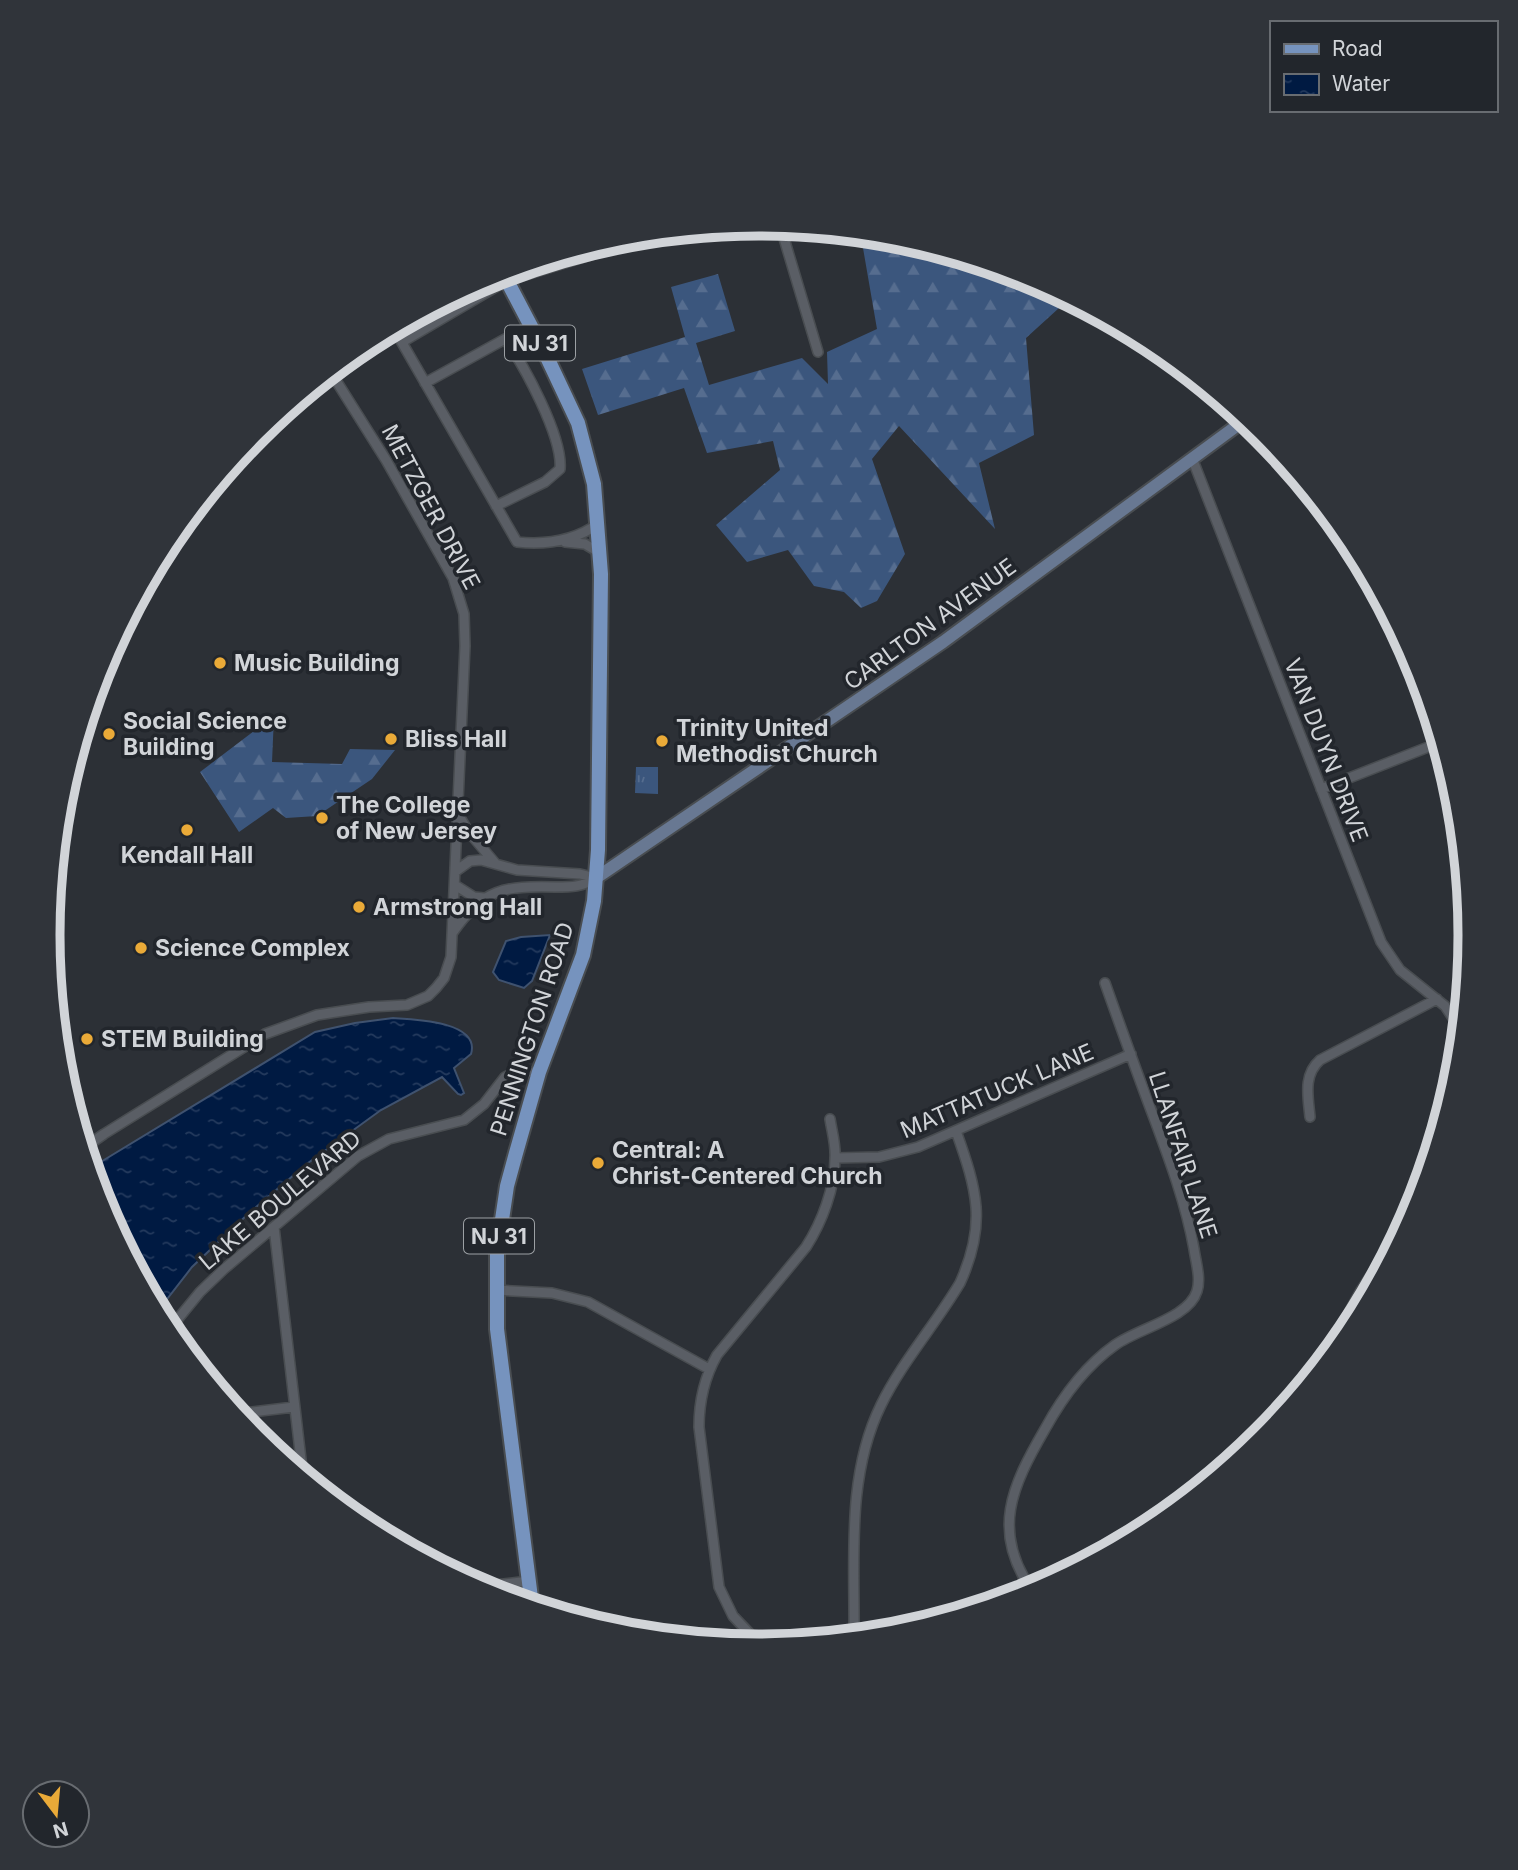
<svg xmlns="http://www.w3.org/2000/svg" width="1518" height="1870" font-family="Inter,sans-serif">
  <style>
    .forest { fill: url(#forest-firs) }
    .park { fill: url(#park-tufts) }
    .water { fill: url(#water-ripples); stroke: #3f526f; stroke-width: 2 }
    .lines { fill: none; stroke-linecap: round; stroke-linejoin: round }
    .street-casing { stroke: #494d51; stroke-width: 12 }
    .secondary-casing { stroke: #494d51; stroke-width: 16 }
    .primary-casing { stroke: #494d51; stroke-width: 18 }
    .street { stroke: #5a5e65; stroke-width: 9 }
    .secondary { stroke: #687892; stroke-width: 12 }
    .primary { stroke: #7693be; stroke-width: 14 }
    .poi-dot { fill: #eaaa38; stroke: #22262c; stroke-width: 2.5 }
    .labels { text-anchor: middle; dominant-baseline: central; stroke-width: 7; stroke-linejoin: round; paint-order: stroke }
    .shield { fill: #22262c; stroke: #9ca0a4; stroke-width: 2 }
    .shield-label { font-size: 21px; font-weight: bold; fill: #d1d4d8 }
    .street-label { font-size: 23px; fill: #d1d4d8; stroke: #22262c }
    .poi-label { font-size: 23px; font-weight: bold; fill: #d1d4d8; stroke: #22262c; text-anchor: start }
    .rim { fill: none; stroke: #d1d4d8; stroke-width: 9 }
  </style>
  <defs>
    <pattern id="forest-firs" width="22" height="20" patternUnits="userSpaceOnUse" patternTransform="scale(1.75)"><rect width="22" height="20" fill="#3b567d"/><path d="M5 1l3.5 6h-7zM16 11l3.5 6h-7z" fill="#566d8f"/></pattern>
    <pattern id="park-tufts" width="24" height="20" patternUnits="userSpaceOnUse" patternTransform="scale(1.75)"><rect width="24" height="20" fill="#3b567d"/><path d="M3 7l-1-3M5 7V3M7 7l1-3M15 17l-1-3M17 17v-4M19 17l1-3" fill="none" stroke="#566d8f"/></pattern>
    <pattern id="water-ripples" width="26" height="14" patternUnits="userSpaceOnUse" patternTransform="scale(1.75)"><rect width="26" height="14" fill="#001a42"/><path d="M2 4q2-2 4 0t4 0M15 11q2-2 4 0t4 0" fill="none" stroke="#243a5d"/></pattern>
  </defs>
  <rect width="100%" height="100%" fill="#2c3036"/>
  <!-- forest -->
  <path class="forest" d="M918,243L1032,278L1070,298L1026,338L1034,435L979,463L995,529L899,426L872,459L905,554L877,601L861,608L844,592L814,586L788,550L747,562L716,525L780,470L773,441L707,453L684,388L598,415L582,369L685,337L671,287L718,274L735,331L696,343L709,385L802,358L828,384L827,352L877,329L863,248Z
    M274,716L272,762L342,764L350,749L395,750L372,779L317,816L286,818L273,808L239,832L200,772Z"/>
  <!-- park -->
  <path class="park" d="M636,767H658V794L635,793Z"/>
  <!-- water -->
  <path class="water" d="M550,935L532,981L524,988L499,980L493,972L506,941L521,937Z
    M393,1018C412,1019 481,1021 471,1054L454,1068L464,1093L461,1095L458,1094L442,1077L381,1110L308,1163L248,1214L192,1267L157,1312L101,1207L90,1170L99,1163L315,1032L355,1023Z"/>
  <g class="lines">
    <!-- street casing -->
    <g class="street-casing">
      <path id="street" d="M780,225L818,352
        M393,327L517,542C546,545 574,541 598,524
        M402,342L506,281L662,233
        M425,383L505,339C524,365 563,437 560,469L545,482L496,506
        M1192,458L1381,942L1400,970L1445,1006L1461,1030
        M565,542L585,544L600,553
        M1321,789L1441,742
        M458,814L468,831L495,863
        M456,871L470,861L481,860L517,870L580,874L596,878
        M455,885L474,897L484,898
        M453,932C484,888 504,886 555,887C572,887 582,887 596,878
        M1310,1117C1308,1096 1303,1075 1320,1060L1437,999
        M84,1148L104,1134L265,1034L317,1015L369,1007L407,1005L428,996L436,988L444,978L451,957L465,646L464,614L453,578L386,460L330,371
        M835,1158L879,1157L918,1147L1131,1054
        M274,1227L303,1477
        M496,1290L552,1293L588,1302L709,1369
        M168,1331L200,1292L224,1269L358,1156L389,1139L464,1120L484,1104L505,1077L515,1072H539
        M1334,1351C1347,1310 1366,1276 1396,1245
        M236,1414L294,1407
        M477,1587L529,1581
        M1033,1592C990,1532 1012,1486 1045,1429C1063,1396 1084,1367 1115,1345C1139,1328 1189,1318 1197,1291C1201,1278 1196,1263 1194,1249C1186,1204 1170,1161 1154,1118C1137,1073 1121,1028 1105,983
        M854,1637C855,1560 846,1476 881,1405C902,1362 935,1325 960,1283C987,1224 977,1190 956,1131
        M767,1646L753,1637L733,1616L719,1587L699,1427C699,1400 704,1378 717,1355L806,1247C822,1222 835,1188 835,1158C836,1145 832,1132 830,1119"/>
    </g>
    <!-- secondary casing -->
    <g class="secondary-casing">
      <path id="secondary" d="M596,878L943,642L1246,419"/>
    </g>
    <!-- primary casing -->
    <g class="primary-casing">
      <path id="primary" d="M503,273L546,355L578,423L594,484L601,574L598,850L594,901L583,955L539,1072L516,1153L507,1186L497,1253V1329L532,1606"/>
    </g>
    <!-- street -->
    <use href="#street" class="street"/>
    <!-- secondary -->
    <use href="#secondary" class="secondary"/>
    <!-- primary -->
    <use href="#primary" class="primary"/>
  </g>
  <!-- markers -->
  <g class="poi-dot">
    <circle cx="220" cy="663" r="7"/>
    <circle cx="109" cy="734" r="7"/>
    <circle cx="391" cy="739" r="7"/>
    <circle cx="662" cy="741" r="7"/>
    <circle cx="322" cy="818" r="7"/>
    <circle cx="187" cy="830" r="7"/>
    <circle cx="359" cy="907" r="7"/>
    <circle cx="141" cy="948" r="7"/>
    <circle cx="87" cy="1039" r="7"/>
    <circle cx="598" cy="1163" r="7"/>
  </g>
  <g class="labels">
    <!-- shield labels -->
    <g class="shield">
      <rect x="505" y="325.5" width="70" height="35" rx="5"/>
      <rect x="464" y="1218.5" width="70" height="35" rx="5"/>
    </g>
    <g class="shield-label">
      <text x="540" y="343">NJ 31</text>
      <text x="499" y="1236">NJ 31</text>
    </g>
    <!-- street labels -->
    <g class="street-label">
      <text transform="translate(431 507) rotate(62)">METZGER DRIVE</text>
      <text transform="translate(930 624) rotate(-36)">CARLTON AVENUE</text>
      <text transform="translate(1326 750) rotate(69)">VAN DUYN DRIVE</text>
      <text transform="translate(532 1029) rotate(-72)">PENNINGTON ROAD</text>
      <text transform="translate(997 1091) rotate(-23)">MATTATUCK LANE</text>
      <text transform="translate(1183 1155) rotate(72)">LLANFAIR LANE</text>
      <text transform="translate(280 1200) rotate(-40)">LAKE BOULEVARD</text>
    </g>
    <!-- poi labels -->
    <g class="poi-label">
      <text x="234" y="663">Music Building</text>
      <text x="123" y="721">Social Science<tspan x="123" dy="26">Building</tspan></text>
      <text x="676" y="728">Trinity United<tspan x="676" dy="26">Methodist Church</tspan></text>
      <text x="405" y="739">Bliss Hall</text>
      <text x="336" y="805">The College<tspan x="336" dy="26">of New Jersey</tspan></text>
      <text x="187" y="855" text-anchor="middle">Kendall Hall</text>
      <text x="373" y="907">Armstrong Hall</text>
      <text x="155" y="948">Science Complex</text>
      <text x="101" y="1039">STEM Building</text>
      <text x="612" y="1150">Central: A<tspan x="612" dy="26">Christ-Centered Church</tspan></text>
    </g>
  </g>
  <!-- crop -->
  <path d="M0 0H1518V1870H0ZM60 935a699 699 0 1 1 1398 0a699 699 0 1 1-1398 0Z" fill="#30343a" fill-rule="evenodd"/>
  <path class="rim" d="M60 935a699 699 0 1 1 1398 0a699 699 0 1 1-1398 0Z"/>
  <!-- legend -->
  <rect x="1270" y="21" width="228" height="91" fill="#22262c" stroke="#686c71" stroke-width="2"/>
  <rect x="1284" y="44" width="35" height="10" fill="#7693be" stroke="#686c71" stroke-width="2"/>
  <text x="1332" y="56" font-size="21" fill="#d1d4d8">Road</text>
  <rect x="1284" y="74" width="35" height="21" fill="url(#water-ripples)" stroke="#686c71" stroke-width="2"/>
  <text x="1332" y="91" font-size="21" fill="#d1d4d8">Water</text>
  <!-- north arrow -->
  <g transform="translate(56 1814) rotate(164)"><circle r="33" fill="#22262c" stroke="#686c71" stroke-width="2"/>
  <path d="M0-5L12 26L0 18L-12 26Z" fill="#eaaa38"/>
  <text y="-10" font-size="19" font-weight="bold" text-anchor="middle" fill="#d1d4d8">N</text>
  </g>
</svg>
